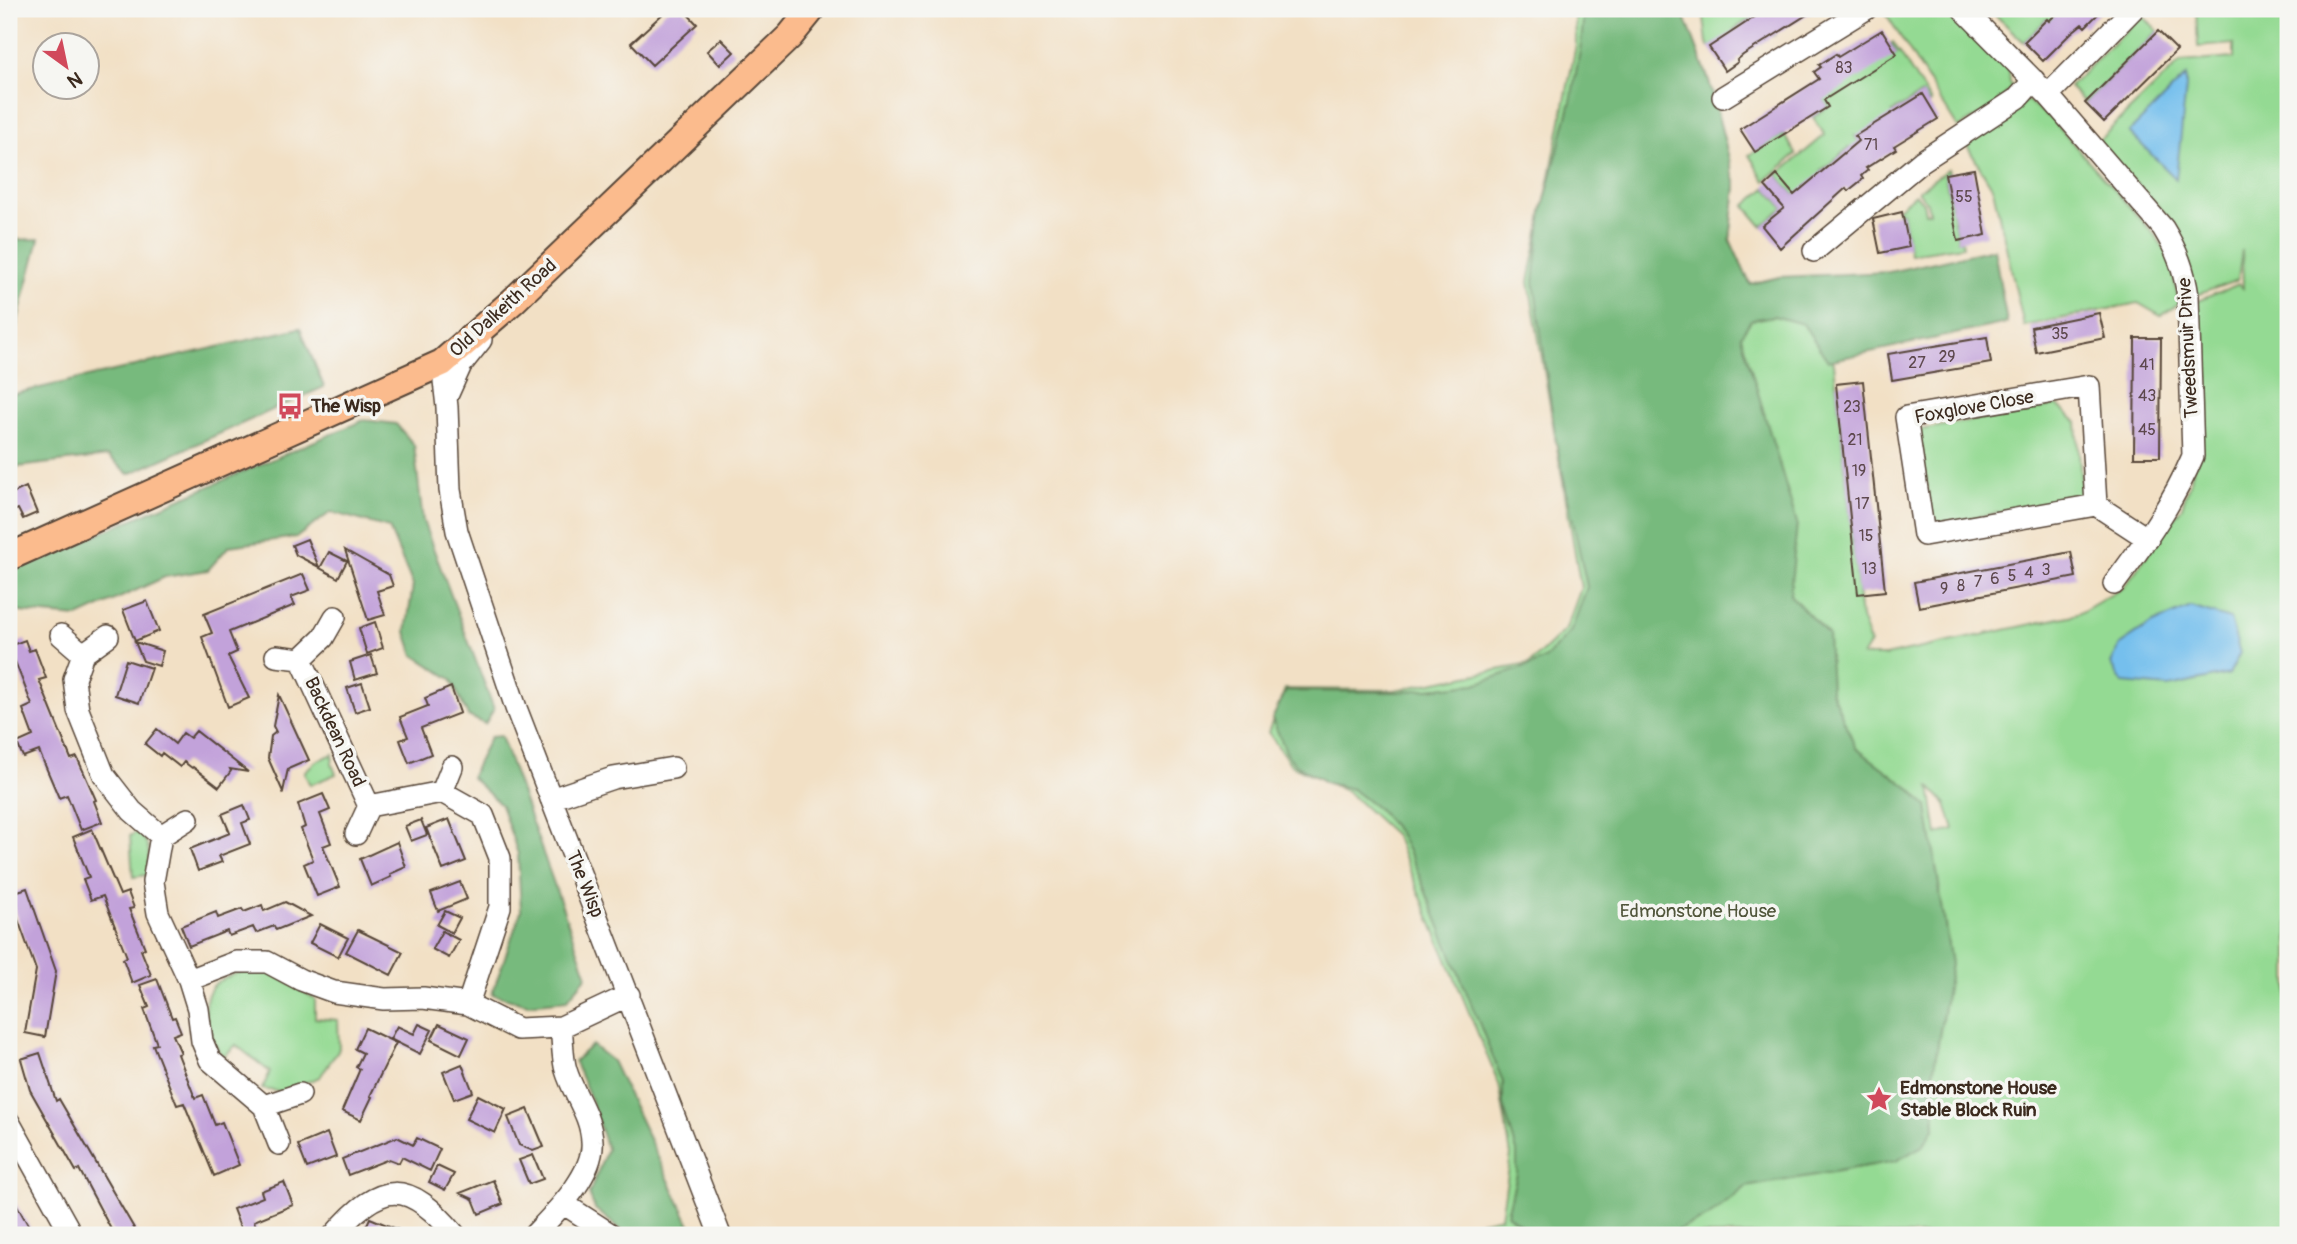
<svg xmlns="http://www.w3.org/2000/svg" width="2297" height="1244" font-family="Pangolin,sans-serif">
  <style>
    .green { fill: #94da93; stroke: #688258; stroke-width: 2; fill-rule: evenodd }
    .forest { fill: #77ba7d; stroke: #59724e; stroke-width: 2 }
    .water { fill: #74bfed; stroke: #587486; stroke-width: 2 }
    .building { fill: #c2a2da }
    .lines { fill: none; stroke-linecap: round; stroke-linejoin: round }
    .minor-casing { stroke: #564537; stroke-width: 24 }
    .major-casing { stroke: #564537; stroke-width: 30 }
    .minor { stroke: #fff; stroke-width: 21 }
    .major { stroke: #fbbb8d; stroke-width: 26 }
    .labels { text-anchor: middle; dominant-baseline: central; stroke-width: 7; stroke-linejoin: round; paint-order: stroke }
    .number-label { font-size: 16px; fill: #5d484d }
    .street-label { font-size: 19px; fill: #3b2a1e; stroke: #f6f6f2 }
    .poi-label { font-size: 19px; font-weight: bold; fill: #3b2a1e; stroke: #f6f6f2; text-anchor: start }
    .park-label { font-size: 19px; fill: #51563b; stroke: #f6f6f2 }
  </style>
  <rect width="100%" height="100%" fill="#f6f6f2"/>
  <filter id="ink" filterUnits="userSpaceOnUse"><feTurbulence type="fractalNoise" baseFrequency=".0143" numOctaves="2"/><feDisplacementMap in="SourceGraphic" scale="14" xChannelSelector="R" yChannelSelector="G"/><feConvolveMatrix kernelMatrix="1 2 1 2 8 2 1 2 1" color-interpolation-filters="sRGB"/></filter>
  <filter id="wash" filterUnits="userSpaceOnUse"><feTurbulence type="fractalNoise" baseFrequency=".00686" numOctaves="4" result="noise"/><feDisplacementMap in="SourceGraphic" scale="28" xChannelSelector="R" yChannelSelector="G"/><feGaussianBlur stdDeviation="1.57" result="paint"/><feColorMatrix in="noise" values="0 0 0 0 0 0 0 0 0 0 0 0 0 0 0 0 0 1.4 0 .05"/><feComposite in="paint" operator="in"/></filter>
  <g filter="url(#wash)">
    <rect width="100%" height="100%" fill="#f2e0c5"/>
    <!-- green -->
    <path class="green" d="M1575,9H1682L1709,81L1736,186L1730,240L1750,284L1780,277L1834,363L1861,618L1870,643L1862,656H1885L2078,614L2124,587L2182,507L2197,458L2195,302L2239,284L2243,288L2242,250L2238,280L2194,296L2181,231L2097,142L2180,62L2234,58V44L2198,47L2196,9H2288V1235H1437L1436,1232L1501,1217L1511,1155L1499,1084L1395,835L1348,792L1291,765L1268,732L1285,689L1395,690L1529,664L1566,629L1581,588L1529,282L1576,45ZM1930,787L1946,804L1954,829L1937,835Z
      M1703,9H1759L1775,35L1772,36L1758,14L1734,29L1747,49L1709,47L1707,43Z
      M1883,9H1933L1936,11L1938,9H1950L2009,68L2010,83L2013,87L1995,106L1958,128Z
      M1989,9H2061L2054,16L2065,37L2047,19L2024,42Z
      M2142,15L2158,31L2085,103L2069,87Z
      M1893,42L1931,102L1929,104L1922,94L1892,112L1905,135L1855,136L1869,158L1849,148L1821,171L1837,191L1810,214L1777,175L1825,135L1813,117L1828,107L1814,85L1897,54L1891,44Z
      M2027,100L2052,120L2153,233L2168,253L2179,303L2161,316L2138,303L2024,326L1993,189L1964,141Z
      M1784,134L1796,154L1765,181L1749,155Z
      M1948,169L1949,173L1945,175L1958,240H1962L1963,246L1910,254L1902,212H1899L1897,209L1915,194L1923,203L1925,212H1929L1927,203L1918,191Z
      M1766,188L1784,208L1762,226L1745,206Z
      M2057,405L2077,422L2082,497L1933,525L1919,430Z
      M333,754L332,764L336,774L310,785L304,772L316,761Z
      M137,832C153,845 149,857 147,875L133,877L130,836Z
      M246,970L272,972L315,999V1018L338,1020L339,1049L320,1077L281,1092L262,1089L270,1072L236,1045L223,1057C209,1039 196,1002 215,984C223,977 237,974 246,970Z"/>
    <!-- forest -->
    <path class="forest" d="M1584,9H1682L1709,81L1736,186L1730,240L1750,284L1780,277L1889,272L1994,249L2007,323L1828,361L1803,324L1774,316L1751,320L1741,336L1797,523L1790,595L1828,635L1831,691L1856,748L1912,790L1927,806L1951,964L1933,1074L1935,1127L1924,1145L1896,1161L1746,1187L1708,1217L1666,1235H1568L1539,1232L1523,1227L1507,1214L1517,1174V1152L1503,1104V1082L1416,868L1399,833L1378,809L1352,789L1327,783L1295,764L1288,756L1272,719L1286,691L1398,692L1475,684L1532,665L1546,658L1571,631L1587,587L1556,442L1534,282L1542,211L1571,101L1581,44Z
      M39,239L9,354V240Z
      M300,328L324,387L129,474L108,456L9,468V395Z
      M364,420L396,424L414,445L423,521L494,709L485,724L468,716L451,679L414,655L406,632L413,585L389,528L331,512L297,537L229,546L208,570L165,577L78,617L9,611V572Z
      M501,736L587,976L567,1000L528,1004L492,994L521,911L518,854L501,805L471,777L490,737Z
      M592,1045L612,1061L695,1235H627L595,1209L589,1194L607,1149L588,1092L574,1061Z"/>
    <!-- water -->
    <path class="water" d="M2186,76V87L2176,179L2129,132Z
      M2191,607L2230,619L2240,653L2229,674L2169,687L2123,683L2111,664L2120,645L2151,624Z"/>
    <g id="blocks">
      <!-- building -->
      <path class="building" d="M668,9H683L697,24L652,65L631,43Z
        M1767,9H1816L1743,55L1737,60L1738,62L1725,71L1709,47Z
        M2061,9H2103L2085,27L2082,24L2071,33L2043,61L2024,42L2047,19L2049,21Z
        M1882,30L1897,54L1824,100L1828,107L1755,152L1740,129L1819,79L1814,72L1821,67L1819,65L1836,54L1838,57Z
        M2158,31L2177,50L2104,122L2085,103Z
        M721,39L734,52L720,65L707,51Z
        M1923,94L1938,119L1902,141L1894,146L1896,149L1866,168L1868,170L1861,176L1863,179L1848,191L1846,188L1780,248L1762,226L1784,208L1765,186L1777,175L1794,195L1858,141L1855,136Z
        M1974,169L1986,235L1958,241L1945,174Z
        M1902,212L1909,247L1880,253L1873,219Z
        M2099,313L2105,338L2036,352L2031,327Z
        M1987,337L1991,363L1892,380L1888,354Z
        M2135,338H2161L2160,457H2134Z
        M1863,381L1885,591L1858,594L1836,384Z
        M26,487L37,513L23,519L18,509L9,513V495Z
        M307,539L319,567L296,555L292,545Z
        M345,550L389,575L393,586L377,591L385,615L368,620Z
        M329,552L347,561L338,578L320,568Z
        M2071,552L2076,577L1919,607L1914,582Z
        M303,574L310,590L291,597L295,605L229,632L237,652L228,656L249,698L228,707L202,637L212,633L204,614Z
        M147,601L159,631L135,641L123,610Z
        M375,622L383,648L367,654L359,628Z
        M25,640L29,651L35,649L46,678L39,680L71,759L77,757L96,800L94,801L102,822L81,830L67,795L59,798L39,751L23,757L17,743L33,736L23,709L32,705L9,646Z
        M135,642L163,651L159,666L143,661Z
        M371,655L377,673L355,680L350,662Z
        M126,660L151,668L139,703L115,695Z
        M362,683L370,707L355,712L347,688Z
        M451,687L460,713L421,728L431,754L409,763L400,740L408,737L400,717L428,706L425,698Z
        M279,695L309,760L288,769L283,792L268,758L271,736L276,732L273,726Z
        M157,729L175,744L183,733L190,738L196,731L248,772L230,769L231,771L219,787L193,767L192,768L184,762L180,767L162,753L160,756L145,744Z
        M323,794L330,810L320,814L331,843L323,846L340,887L317,896L304,864L313,860L301,829L305,827L298,804Z
        M244,805L250,820L242,823L250,844L219,856L222,862L198,871L190,849L230,833L222,814Z
        M449,819L466,861L443,870L426,828Z
        M421,820L427,835L411,841L405,826Z
        M92,829L120,895L128,892L134,908L129,909L145,948L141,950L151,975L132,983L123,959L127,957L103,896L91,900L83,879L89,877L73,837Z
        M397,842L406,867L390,874L391,877L371,886L360,859Z
        M460,882L467,899L438,911L431,893Z
        M27,888L56,971L45,1037L25,1033L36,970L9,894Z
        M285,902L311,916L276,930L274,926L256,933L253,927L229,936L227,931L189,946L181,926L216,912L218,918L242,909L244,912L262,905L264,911Z
        M445,911L460,918L452,933L437,925Z
        M320,924L348,938L338,957L310,943Z
        M358,930L403,952L391,975L346,952Z
        M442,931L459,940L449,958L432,949Z
        M157,979L172,1018L175,1017L181,1032L173,1035L181,1053L178,1054L195,1098L203,1095L215,1125L222,1122L239,1165L214,1176L184,1103L177,1105L153,1045L157,1044L144,1009L149,1007L140,985Z
        M419,1024L432,1030L420,1054L390,1039L397,1026L414,1034Z
        M439,1024L469,1038L461,1055L431,1040Z
        M365,1028L396,1043L370,1096L372,1097L361,1120L342,1111L360,1069L356,1067L363,1053L355,1049Z
        M40,1053L56,1101L59,1099L138,1235H114L79,1169L76,1171L30,1090L21,1059Z
        M462,1064L473,1092L454,1099L443,1072Z
        M478,1095L506,1109L495,1133L466,1119Z
        M528,1109L544,1147L533,1151L519,1145L508,1117Z
        M327,1133L336,1157L307,1168L298,1145Z
        M397,1137L413,1145L417,1138L440,1149L430,1171L402,1157L399,1163L389,1159L348,1175L342,1159Z
        M533,1155L543,1179L529,1184L519,1160Z
        M437,1166L454,1174L445,1190L429,1182Z
        M493,1180L503,1204L479,1214L473,1199L460,1193Z
        M284,1182L293,1205L254,1221L259,1235H243L233,1209L263,1197L261,1191Z
        M9,1191L23,1216L34,1235H9Z
        M370,1218L411,1235H362Z"/>
    </g>
  </g>
  <g filter="url(#ink)">
    <use href="#blocks" fill-opacity="0" stroke="#564537" stroke-width="2"/>
    <g class="lines">
      <!-- minor casing -->
      <g class="minor-casing">
        <path id="minor" d="M1963,9L2048,95L2163,228C2177,251 2184,269 2188,296L2193,456C2173,503 2144,544 2114,584
          M2048,95L2133,9
          M1723,97L1866,9
          M1814,251L1922,161L2018,98L2034,80
          M442,363L447,407L450,490L457,531L516,708L720,1235
          M447,396L461,365L481,340
          M2096,505L2089,386L1906,417L1924,535L2096,505L2148,539
          M335,617L323,638L301,659L369,806L442,792L483,815L500,858V907L468,1004
          M61,635L83,654
          M108,636L83,654L74,679L78,710L104,775L132,811L161,836L153,882L158,913L189,980L198,1009L202,1041L210,1060L264,1106L279,1144
          M276,656L301,659
          M442,792L452,767
          M551,799L613,778L673,768
          M356,834L369,806
          M161,836L188,819
          M189,980L236,962H267L301,980L334,992L384,999L423,998L468,1004L518,1029L561,1027L629,995
          M264,1106L300,1094
          M9,1122L72,1235
          M564,1204L612,1235
          M334,1235C381,1180 408,1179 455,1235
          M534,1235C555,1213 595,1174 592,1141C591,1115 573,1094 566,1070C562,1057 563,1041 561,1027"/>
      </g>
      <!-- major casing -->
      <g class="major-casing">
        <path id="major" d="M9,557L442,363L512,302L790,36L812,9"/>
      </g>
      <!-- minor -->
      <use href="#minor" class="minor"/>
      <!-- major -->
      <use href="#major" class="major"/>
    </g>
  </g>
  <!-- icons -->
  <defs>
    <g id="bus-bare" transform="scale(2.1)"><path d="M-5-6H5V4H4V6H2V4H-2V6H-4V4H-5ZM-3.5-4V0h7V-4ZM-3.5 1.2v1.5H-2V1.2ZM2 1.2v1.5H3.5V1.2Z" fill="#d1495b" stroke="#f6f6f2" stroke-width="2.5" paint-order="stroke"/></g>
    <g id="sight-bare" transform="scale(2.1)"><path d="M0-6L1.8-2.2L6-1.7L2.9 1.2L3.7 5.4L0 3.3L-3.7 5.4L-2.9 1.2L-6-1.7L-1.8-2.2Z" fill="#d1495b" stroke="#f6f6f2" stroke-width="2.5" paint-order="stroke"/></g>
  </defs>
  <g fill-rule="evenodd">
    <use href="#bus-bare" x="290" y="406"/>
    <use href="#sight-bare" x="1879" y="1099"/>
  </g>
  <g class="labels">
    <!-- number labels -->
    <g class="number-label">
      <text x="1844" y="68">83</text>
      <text x="1871" y="145">71</text>
      <text x="1964" y="197">55</text>
      <text x="2060" y="334">35</text>
      <text x="1947" y="357">29</text>
      <text x="1917" y="363">27</text>
      <text x="2147" y="365">41</text>
      <text x="2147" y="396">43</text>
      <text x="1852" y="407">23</text>
      <text x="2147" y="430">45</text>
      <text x="1855" y="440">21</text>
      <text x="1859" y="471">19</text>
      <text x="1862" y="504">17</text>
      <text x="1866" y="536">15</text>
      <text x="1869" y="569">13</text>
      <text x="2046" y="570">3</text>
      <text x="2029" y="573">4</text>
      <text x="2012" y="576">5</text>
      <text x="1995" y="579">6</text>
      <text x="1978" y="582">7</text>
      <text x="1961" y="586">8</text>
      <text x="1944" y="589">9</text>
    </g>
    <!-- street labels -->
    <g class="street-label">
      <text transform="translate(503 308) rotate(-42)">Old Dalkeith Road</text>
      <text transform="translate(2188 348) rotate(-93)">Tweedsmuir Drive</text>
      <text transform="translate(1974 407) rotate(-10)">Foxglove Close</text>
      <text transform="translate(335 732) rotate(65)">Backdean Road</text>
      <text transform="translate(585 884) rotate(68)">The Wisp</text>
    </g>
    <!-- poi labels -->
    <g class="poi-label">
      <text x="311" y="406">The Wisp</text>
      <text x="1900" y="1088">Edmonstone House<tspan x="1900" dy="22">Stable Block Ruin</tspan></text>
    </g>
    <!-- park labels -->
    <g class="park-label">
      <text x="1698" y="911">Edmonstone House</text>
    </g>
  </g>
  <!-- margin -->
  <rect width="2297" height="1244" fill="none" stroke="#f6f6f2" stroke-width="35"/>
  <!-- north arrow -->
  <g transform="translate(66 66) rotate(147)"><circle r="33" fill="#f6f6f2" stroke="#aba49d" stroke-width="2"/>
  <path d="M0-5L12 26L0 18L-12 26Z" fill="#d1495b"/>
  <text y="-10" font-size="19" font-weight="bold" text-anchor="middle" fill="#3b2a1e">N</text>
  </g>
</svg>
